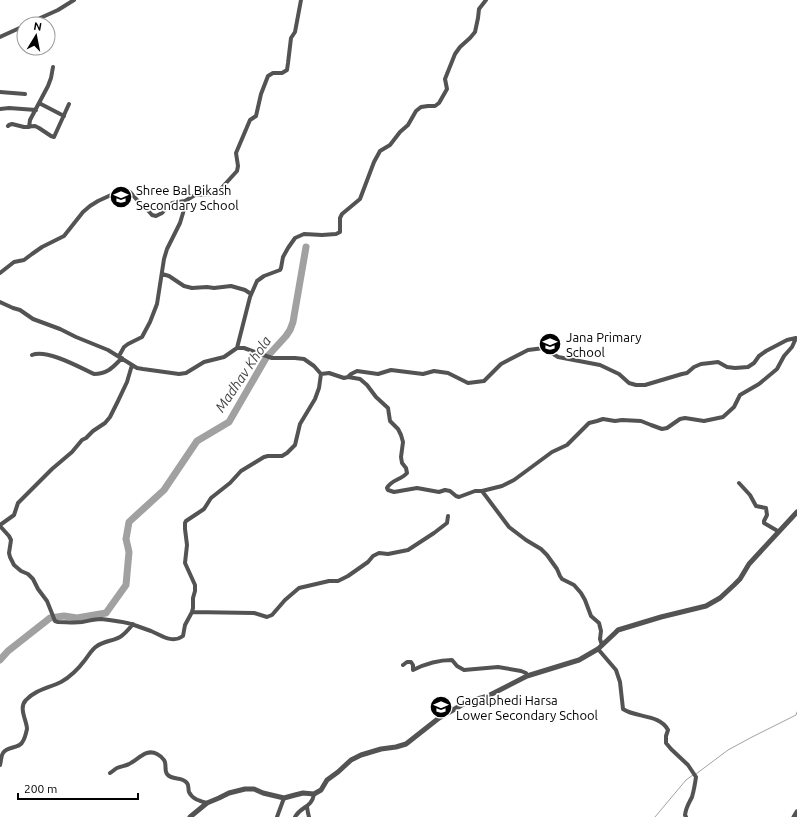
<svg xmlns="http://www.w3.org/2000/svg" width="797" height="817" font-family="Ubuntu,sans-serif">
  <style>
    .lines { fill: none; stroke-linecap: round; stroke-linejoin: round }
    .stream { stroke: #a1a1a1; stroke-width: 1 }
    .river { stroke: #a1a1a1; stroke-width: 7 }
    .minor { stroke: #535353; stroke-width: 4 }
    .tertiary { stroke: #535353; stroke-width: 5 }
    .labels { text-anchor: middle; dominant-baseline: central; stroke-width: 3.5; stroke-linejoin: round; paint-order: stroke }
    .poi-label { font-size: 13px; fill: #000; stroke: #fff; text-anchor: start }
    .water-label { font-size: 14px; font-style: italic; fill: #424242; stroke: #fff }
  </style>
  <rect width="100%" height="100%" fill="#fff"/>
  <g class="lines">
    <!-- stream -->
    <path class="stream" d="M696,774L728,750L752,737L796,715L797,712
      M655,817L686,780L693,775"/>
    <!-- river -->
    <path class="river" d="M0,660L8,651L50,618L64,616L77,618L106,613L126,585L129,552L126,539L129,522L164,490L197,441L229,422L266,358L286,336L290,330L293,322L306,247"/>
    <!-- minor -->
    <path class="minor" d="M27,24L58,10L74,0
      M0,37L24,26
      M0,92L25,94
      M39,103L64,116
      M0,109L9,108L36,110
      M8,126L9,125L12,124L24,127L35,126L39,128L51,136L54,137L69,104
      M29,127L30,120L48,86L51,78L53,67
      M0,273L14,262L24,260L32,254L42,247L64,236L83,212L90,206L98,201L122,190H125L130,192L138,201L145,207L152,215L156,216L162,213L168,206L172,203L185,201L195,195L212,194L217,193L237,171L238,166L236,153L250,120L256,116L261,94L268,76L273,73H282L287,70L288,63L291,38L295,32L301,0
      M162,274L169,276L184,286L192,288L207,287L214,288L231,286L245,290L251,294
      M0,302L13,308L20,310L33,319L60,329L76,337L108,350L137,368L143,369L179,374L186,373L204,362L224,357L237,348H244L272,358H295L304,359L314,366L321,374L329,373L344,378L348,377L360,379L367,385L376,397L388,408L390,421L398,429L401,435L403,442L401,457L402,463L406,468L407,473C401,480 391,480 387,488L388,490L394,492L417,488L439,492L445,490L450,491L456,496L459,497L475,491H482L502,486L514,480L552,452L567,445L589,423L597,421L603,419L615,421L622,420L641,421L651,425L662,429L667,428L680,419L685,418L704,421L723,417L734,407L740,395L759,384L777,369L784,356L792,347L796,338
      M237,348L250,297L257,281L264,276L280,270L281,268L283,257L288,248L295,238L304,234L322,235L336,234L340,232V218L342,214L360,199L374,162L380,151L390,145L400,132L408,125L416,111L421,107L428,106H435L439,103L447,89L445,79L455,54L460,47L470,38L475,32L478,18L479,9L486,0
      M32,355C47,349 79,367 94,374C108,374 113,367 122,358
      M119,356L124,347L128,344L142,337L150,322L157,304L164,259L167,249L180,223L186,203L185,201
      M348,377L351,374L357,371L378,374L391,370L423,374L434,371L448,373L468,383L484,381L501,364L528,350L544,348L558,357L600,365L619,374L629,383L636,385H645L682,374L687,373L694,367L701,364L710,363L718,362L727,367L735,368L748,367L754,363L759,356L766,351L787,340L796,338
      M739,483L750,495L756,506L766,508L767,515L764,521V523L776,530L778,532
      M482,491L509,527L526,540L541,549L547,555L557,569L560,576L562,579L574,585L581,593L585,600L591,616L599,623L601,631L600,639L602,645
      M0,525L14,515L18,503L52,469L72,452L82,440L86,438L93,431L105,423L110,417L118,401L127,382L132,365
      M0,526L9,536L11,540L9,553L10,557L14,565L21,571L28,574L33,579L38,589L47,601L55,621L58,622C66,622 74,623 82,622C88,621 95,619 101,619C109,620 127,622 134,625C140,627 145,629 151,631C161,635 172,644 183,636L185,625L192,612L254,613L267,617L272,615L285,600L299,588L329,581H338L348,576L368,562L373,556L379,553L388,554L408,550L434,533L447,523L448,516
      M192,612L193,608V598L195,591V585L185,563L187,545L185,529V523L186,521L204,509L211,498L230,483L241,471L264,457L268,456H282L287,453L295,445L300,424L315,399L319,388L321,374
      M598,649L616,670L620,682L623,709C636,718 660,714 668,730L666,736V743L671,749L688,765L696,777C695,784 694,790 692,797C689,803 686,807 685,815L686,817
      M403,665L407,662H411L413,665V670C425,664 438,660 452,660L457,666L464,670L498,667L521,671L526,673L527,676
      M0,765C1,762 1,756 3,753C7,746 20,749 23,741C25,738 26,733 27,729C27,721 18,708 26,700C35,690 49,688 61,682C70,677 79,668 85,660C89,655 92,649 97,646C104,641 113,641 120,637C125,634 129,629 133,624
      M110,773C112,772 115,769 117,768C121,766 126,766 129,764C138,760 146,748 157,754C159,755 162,757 164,760C167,764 164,770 167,774C172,781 182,776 187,783C189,785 188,789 189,792C192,799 200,801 207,803
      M307,807L308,813L309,817
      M277,817L284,798
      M295,817C301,806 312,808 314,794"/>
    <!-- tertiary -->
    <path class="tertiary" d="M190,817L207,803L219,798L229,793L245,789H254L263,793L284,798L295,795L303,793L314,794L321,790L327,780L338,772L351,760L361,755L381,749L396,747L406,744L439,718L467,702L488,696L527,676L579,660L598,649L615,633L618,630L661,617L706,606L720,598L734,585L740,579L749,564L797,512
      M794,817L797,812"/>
  </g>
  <!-- icons -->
  <defs>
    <g id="school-disc" transform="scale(1.15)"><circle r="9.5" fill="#000" stroke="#fff"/><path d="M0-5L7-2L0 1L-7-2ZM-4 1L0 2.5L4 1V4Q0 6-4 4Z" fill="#fff"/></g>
  </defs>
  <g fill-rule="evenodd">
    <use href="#school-disc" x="121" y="197"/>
    <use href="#school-disc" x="550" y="344"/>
    <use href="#school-disc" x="441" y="707"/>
  </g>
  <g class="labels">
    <!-- poi labels -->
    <g class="poi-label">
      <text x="136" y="190">Shree Bal Bikash<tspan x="136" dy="15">Secondary School</tspan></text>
      <text x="566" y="337">Jana Primary<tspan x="566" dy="15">School</tspan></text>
      <text x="456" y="700">Gagalphedi Harsa<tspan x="456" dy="15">Lower Secondary School</tspan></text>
    </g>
    <!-- water labels -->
    <g class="water-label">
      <text transform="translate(243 374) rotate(-56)">Madhav Khola</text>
    </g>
  </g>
  <!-- north arrow -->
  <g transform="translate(36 36) rotate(10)"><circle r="19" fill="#ffffff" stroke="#999999"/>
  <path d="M0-3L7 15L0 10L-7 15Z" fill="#000000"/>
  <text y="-6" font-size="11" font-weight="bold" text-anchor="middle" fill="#000000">N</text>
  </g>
  <!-- scale -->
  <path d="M18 793v6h120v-6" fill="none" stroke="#000000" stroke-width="2"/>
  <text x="24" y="793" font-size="12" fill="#000000" stroke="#ffffff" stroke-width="3" paint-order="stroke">200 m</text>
</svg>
